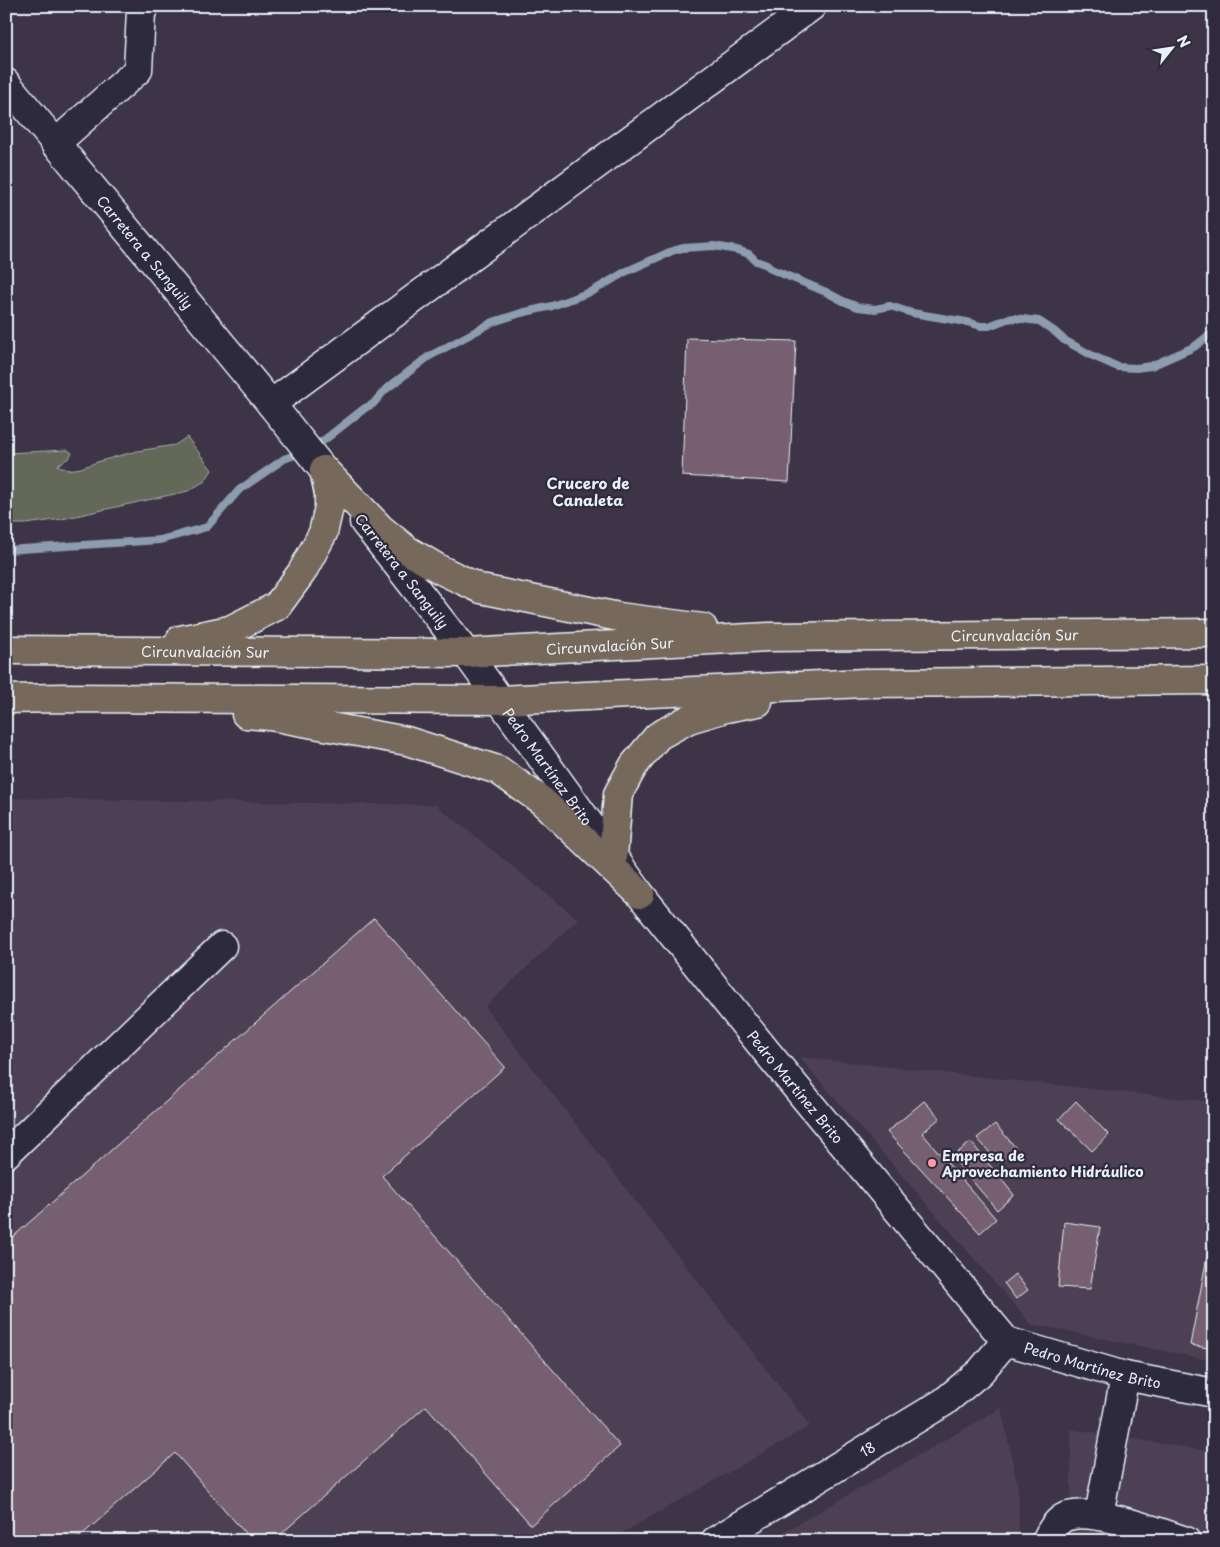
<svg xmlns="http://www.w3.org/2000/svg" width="1220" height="1547" font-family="'Playpen Sans',sans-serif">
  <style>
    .built { fill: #4e4154 }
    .green { fill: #646758; stroke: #a6aca8 }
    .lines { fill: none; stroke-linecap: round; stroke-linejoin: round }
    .stream { stroke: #8d9cae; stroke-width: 8 }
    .building { fill: #755e71; stroke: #e8f1f8 }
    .minor-casing { stroke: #e8f1f8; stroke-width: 31 }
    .highway-casing { stroke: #e8f1f8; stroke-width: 31 }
    .minor { stroke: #2f2a3d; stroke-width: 28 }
    .highway { stroke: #76695c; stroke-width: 28 }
    .poi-dot { fill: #ff9aa2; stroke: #2f2a3d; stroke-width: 2 }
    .labels { text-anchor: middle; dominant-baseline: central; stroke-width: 4.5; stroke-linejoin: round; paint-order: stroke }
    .street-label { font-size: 14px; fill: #e8f1f8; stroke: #2f2a3d }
    .poi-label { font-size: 14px; font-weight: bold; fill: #e8f1f8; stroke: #2f2a3d; text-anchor: start }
    .neighbourhood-label { font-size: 15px; font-weight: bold; fill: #e8f1f8; stroke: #2f2a3d }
  </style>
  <rect width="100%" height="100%" fill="#3d3447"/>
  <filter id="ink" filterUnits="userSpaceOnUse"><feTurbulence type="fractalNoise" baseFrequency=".02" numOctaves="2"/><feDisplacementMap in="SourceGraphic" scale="10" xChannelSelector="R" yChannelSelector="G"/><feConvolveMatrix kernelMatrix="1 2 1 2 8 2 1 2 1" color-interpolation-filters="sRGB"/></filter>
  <g filter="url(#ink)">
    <!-- built -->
    <path class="built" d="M6,798L436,805L578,919L485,1007L810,1426L608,1541H6Z
      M799,1057L1214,1102V1361L1031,1324Z
      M1001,1408L1018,1487L1019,1541H768Z
      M1071,1429L1214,1452V1541H1071Z"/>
    <!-- green -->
    <path class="green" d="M187,437L212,470L205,481L188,491L62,519L26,524H6V453L68,450L72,453L69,458L57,465L68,470L81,468L100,461L137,451L175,445Z"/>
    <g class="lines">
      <!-- stream -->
      <path class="stream" d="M6,550L160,540L207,527L239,490L284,459L300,453L323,441L365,408L373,404L385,390L428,357L493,322L521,313L552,306L593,291L625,272L672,251L683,248L714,246L737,250L749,254L756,261L767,265L771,269L826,292L843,301L858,307L875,309L890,306L912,313L967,322L981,326H989L1007,319L1014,318L1039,321L1054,331L1064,340L1093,356L1118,367L1136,368L1151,366L1194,347L1208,336L1214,334"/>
    </g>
    <!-- building -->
    <path class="building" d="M687,338L796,341L789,482L682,476Z
      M374,918L505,1067L382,1176L620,1446L531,1525L426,1406L273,1541H252L175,1453L75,1541H14L6,1531V1243Z
      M924,1101L940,1118L922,1133L996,1219L980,1233L887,1132Z
      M1076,1101L1109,1135L1092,1151L1059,1119Z
      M995,1124L1016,1148L999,1163L977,1138Z
      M971,1142L1014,1195L997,1210L952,1157Z
      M1214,1221V1349L1190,1345Z
      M1064,1222L1100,1227L1090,1289L1058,1287Z
      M1015,1274L1028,1290L1016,1299L1004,1283Z"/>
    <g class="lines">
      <!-- minor casing -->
      <g class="minor-casing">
        <g id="minor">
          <path id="s1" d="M6,83L271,404L338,488"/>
          <path d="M55,144L138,70L141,12L145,6"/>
          <path d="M271,404L812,6"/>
          <path id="s2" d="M364,522L466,653L640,894L766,1051L1006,1341L1125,1376L1214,1393"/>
          <path d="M6,1154L222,946"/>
          <path d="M1099,1515L1125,1376"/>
          <path id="s3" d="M715,1541L944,1402L980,1372L1006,1341"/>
          <path d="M1046,1541C1050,1532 1056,1521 1065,1517C1091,1506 1158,1532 1186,1541"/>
        </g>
      </g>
      <!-- highway casing -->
      <g class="highway-casing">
        <g id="highway">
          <path d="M324,470L381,529L407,550L441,570L481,589L619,617L703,628"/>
          <path d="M180,640L230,630L277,606L302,572L323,533L329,507V494L324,470"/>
          <path id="s4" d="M6,650L466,653L769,637L1214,633"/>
          <path d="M6,699L63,698L499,700L865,683L1214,680"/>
          <path d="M246,714L270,716L407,741L498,770L542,801L640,894"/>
          <path d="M613,857L618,794L634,765L658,736L689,719L726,708L758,702"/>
        </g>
      </g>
      <!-- minor -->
      <use href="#minor" class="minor"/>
      <!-- highway -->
      <use href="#highway" class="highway"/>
    </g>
  </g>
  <!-- markers -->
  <circle class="poi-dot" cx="932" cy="1163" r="5"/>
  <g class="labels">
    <!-- street labels -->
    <g class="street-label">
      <text stroke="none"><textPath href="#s1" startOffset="219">Carretera a Sanguily</textPath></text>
      <text transform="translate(402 571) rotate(52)">Carretera a Sanguily</text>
      <text stroke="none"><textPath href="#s4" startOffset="1009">Circunvalación Sur</textPath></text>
      <text stroke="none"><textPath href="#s4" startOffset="604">Circunvalación Sur</textPath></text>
      <text stroke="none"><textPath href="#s4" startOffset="199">Circunvalación Sur</textPath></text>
      <text stroke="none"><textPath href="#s2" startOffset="306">Pedro Martínez Brito</textPath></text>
      <text stroke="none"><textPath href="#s2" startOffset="711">Pedro Martínez Brito</textPath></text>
      <text stroke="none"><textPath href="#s2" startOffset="1131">Pedro Martínez Brito</textPath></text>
      <text stroke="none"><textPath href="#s3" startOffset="178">18</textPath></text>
    </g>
    <!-- poi labels -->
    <g class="poi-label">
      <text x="942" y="1155">Empresa de<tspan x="942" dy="16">Aprovechamiento Hidráulico</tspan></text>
    </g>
    <!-- neighbourhood labels -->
    <g class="neighbourhood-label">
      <text x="588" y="482">Crucero de<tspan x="588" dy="17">Canaleta</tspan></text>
    </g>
  </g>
  <!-- margin -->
  <rect width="1220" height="1547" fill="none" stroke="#2f2a3d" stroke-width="25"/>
  <rect x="12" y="12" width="1195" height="1522" fill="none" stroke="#e8f1f8" stroke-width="2" filter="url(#ink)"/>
  <!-- north arrow -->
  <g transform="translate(1172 48) rotate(60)" stroke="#2f2a3d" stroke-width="4" paint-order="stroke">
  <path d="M0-4L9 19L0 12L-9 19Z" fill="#e8f1f8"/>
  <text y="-8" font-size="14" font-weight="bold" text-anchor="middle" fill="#e8f1f8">N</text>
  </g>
</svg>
